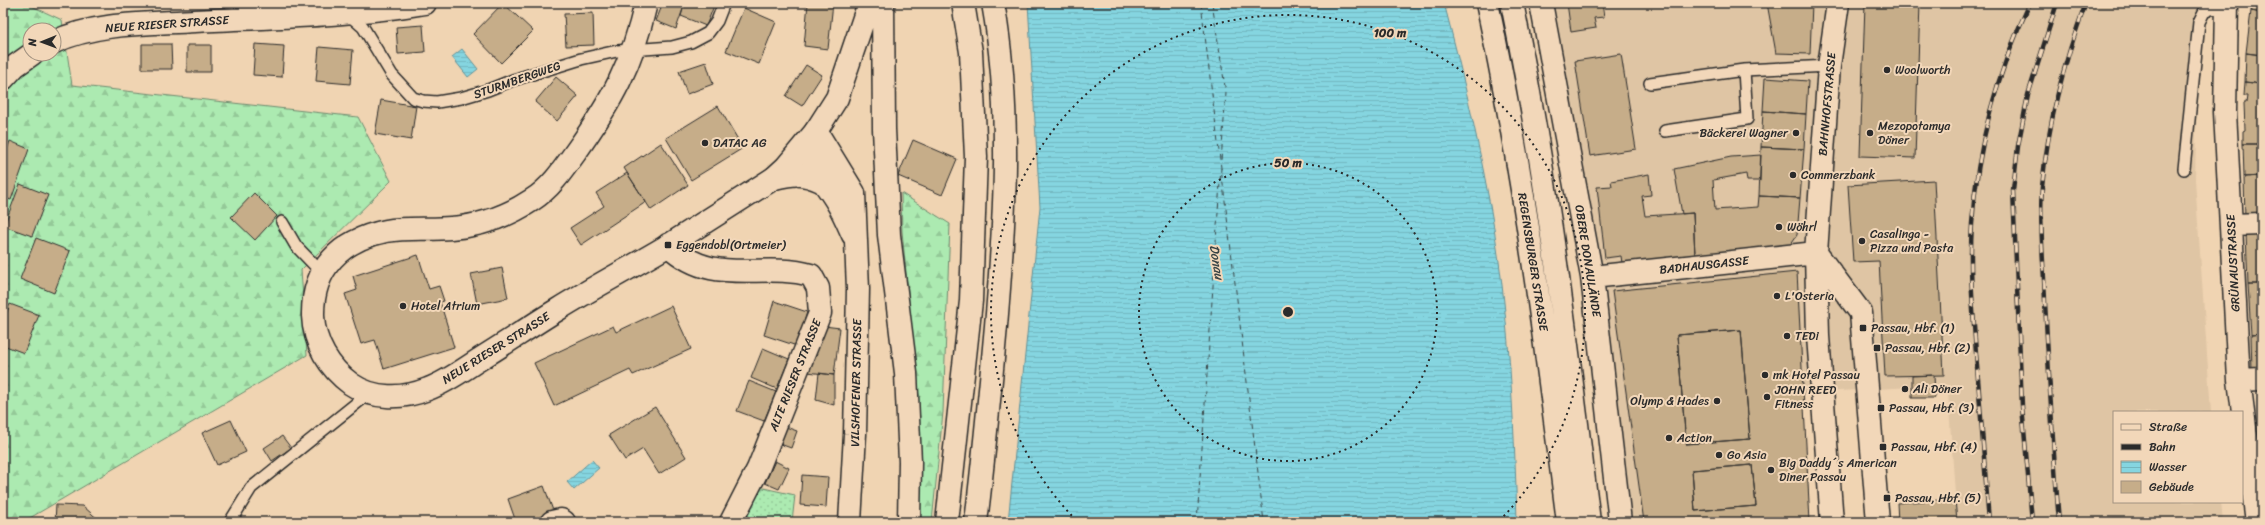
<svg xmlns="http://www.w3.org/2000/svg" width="2265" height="525" font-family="Sriracha,sans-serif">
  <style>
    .built { fill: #dfc5a4 }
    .forest { fill: url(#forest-firs); stroke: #6c8a6e; fill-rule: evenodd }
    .park { fill: url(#park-dots); stroke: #6c8a6e }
    .water { fill: url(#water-rules); stroke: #619198 }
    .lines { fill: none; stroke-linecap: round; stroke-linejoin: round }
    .ferry { stroke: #384446; stroke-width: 1; stroke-dasharray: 5 4; stroke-linecap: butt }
    .building { fill: #c6ad89; stroke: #2b2b2b; fill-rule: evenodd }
    .lane-casing { stroke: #2b2b2b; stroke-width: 14 }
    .street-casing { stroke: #2b2b2b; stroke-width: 25 }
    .secondary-casing { stroke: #2b2b2b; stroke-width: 25 }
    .primary-casing { stroke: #2b2b2b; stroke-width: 25 }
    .lane { stroke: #f2d7b9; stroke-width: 11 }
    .street { stroke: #f2d7b9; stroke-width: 22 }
    .secondary { stroke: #f2d7b9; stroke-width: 22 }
    .primary { stroke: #f2d7b9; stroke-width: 22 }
    .rail-casing { stroke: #2b2b2b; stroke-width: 4.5 }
    .rail { stroke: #f2d7b9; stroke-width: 3; stroke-dasharray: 9; stroke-linecap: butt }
    .ring { fill: none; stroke: #2b2b2b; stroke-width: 2; stroke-dasharray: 2 4 }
    .poi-dot { fill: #2b2b2b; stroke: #f2d7b9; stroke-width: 1.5 }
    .labels { text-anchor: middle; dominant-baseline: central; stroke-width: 4; stroke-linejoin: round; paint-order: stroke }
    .street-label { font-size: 12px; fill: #2b2b2b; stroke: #f2d7b9 }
    .poi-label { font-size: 12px; fill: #2b2b2b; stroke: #f2d7b9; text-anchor: start }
    .water-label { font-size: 13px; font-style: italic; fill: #384446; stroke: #f2d7b9 }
    .centre { fill: #2b2b2b; stroke: #f2d7b9; stroke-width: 2 }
    .ring-label { font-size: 12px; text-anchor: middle; font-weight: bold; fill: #2b2b2b; stroke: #f2d7b9; stroke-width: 4; stroke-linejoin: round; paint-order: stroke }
  </style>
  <defs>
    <pattern id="forest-firs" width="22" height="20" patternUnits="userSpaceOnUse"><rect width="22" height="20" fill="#aceab1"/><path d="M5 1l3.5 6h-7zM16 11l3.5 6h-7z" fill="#94c998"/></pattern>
    <pattern id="park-dots" width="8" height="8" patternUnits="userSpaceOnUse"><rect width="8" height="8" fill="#aceab1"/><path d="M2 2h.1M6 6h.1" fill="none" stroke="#94c998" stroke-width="1.8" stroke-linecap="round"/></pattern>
    <pattern id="water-rules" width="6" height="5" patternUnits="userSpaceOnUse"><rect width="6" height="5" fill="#85d5e0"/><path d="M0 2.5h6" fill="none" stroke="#73b7c0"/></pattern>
  </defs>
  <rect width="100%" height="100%" fill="#f0d4b2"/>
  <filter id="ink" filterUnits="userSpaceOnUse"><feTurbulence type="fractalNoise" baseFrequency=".025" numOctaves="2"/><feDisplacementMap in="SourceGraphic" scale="8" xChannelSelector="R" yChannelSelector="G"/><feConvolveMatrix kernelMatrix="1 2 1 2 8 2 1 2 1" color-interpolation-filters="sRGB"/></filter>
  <g filter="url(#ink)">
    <!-- built -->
    <path class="built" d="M1551,3H2199L2195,180L2211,412H2114V502H2221L2223,522H1957L1948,393L1950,385L1802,393L1806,522H1624Z"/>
    <!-- forest -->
    <path class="forest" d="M3,3H25L62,20L72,85L358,117L391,181L301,270L307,355L23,522H3ZM30,30H54V54H30Z
      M901,193L950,224L943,412L932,522H920L918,394L902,231Z"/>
    <!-- park -->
    <path class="park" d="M759,487L795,495L792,522H741Z"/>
    <!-- water -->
    <path class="water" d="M1028,3H1444C1461,68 1477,134 1489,200C1509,306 1514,415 1517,522H1008L1040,207Z
      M462,49L478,69L468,77L452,57Z
      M592,460L599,468L574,490L567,482Z"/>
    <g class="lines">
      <!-- ferry -->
      <path class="ferry" d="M1201,3L1264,522
        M1212,3L1226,93L1221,161
        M1197,522L1221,168"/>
    </g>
    <!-- building -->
    <path class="building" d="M503,3L533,31L501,63L473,34Z
      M663,3H685L676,29L656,21Z
      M685,3H715L706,26L681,16Z
      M808,3H833L828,49L804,46Z
      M1567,3H1602L1604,17L1594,18L1596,28L1571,32Z
      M1767,3H1812L1810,54L1776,53Z
      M1865,3H1920L1915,158L1860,156Z
      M2252,3H2262V13L2251,11Z
      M744,8L776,22L759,64L726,51Z
      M2251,11L2262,13V55L2246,53Z
      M593,13L594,45L566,46L564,14Z
      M423,25L425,52L398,54L396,27Z
      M142,44H171L172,69H142Z
      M255,44L284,46L282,77L253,75Z
      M187,45H211V72H187Z
      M319,47L353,50L350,84L316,81Z
      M2246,53L2262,55V84L2245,82Z
      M1621,54L1636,149L1590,156L1575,61Z
      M706,62L713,84L687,94L679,71Z
      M806,65L822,75L802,106L786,96Z
      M556,77L578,96L557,121L535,102Z
      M1765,78L1808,81L1806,114L1763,111Z
      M2245,82L2262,84V144H2243V131L2245,130L2244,103H2246L2247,96H2244Z
      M381,100L416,106L411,140L375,134Z
      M718,106L743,148L691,180L666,138Z
      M1763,111L1806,114L1804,149L1761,147Z
      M913,140L957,159L942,195L898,176Z
      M10,141L29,149L11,200L3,197V161Z
      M661,143L688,185L651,210L624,168Z
      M2243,144H2262V176L2244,177Z
      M1761,147L1804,149L1800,198L1759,196Z
      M1761,155L1760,181H1747L1746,174L1713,180L1715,210L1758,207L1759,196L1800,198L1797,235L1790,245L1695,255L1693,213L1682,214L1674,169L1731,157Z
      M627,173L646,202L581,245L570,228L604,206L596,193Z
      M1649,174L1651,195L1642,196L1645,216L1693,213L1695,255L1622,263L1621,256L1605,258L1597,187L1612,186L1611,181Z
      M2262,176V219L2245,220L2244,177Z
      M1934,180L1944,375L1885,376L1879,261L1853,262L1848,185Z
      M20,184L48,195L32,236L4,226Z
      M254,193L277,216L255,240L231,217Z
      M2246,234H2262V284H2248Z
      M36,238L70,251L54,293L20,279Z
      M418,255L429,289L439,286L444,301L440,302L454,347L384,369L375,340L361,344L345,294L357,290L353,276Z
      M502,268L508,298L477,304L471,274Z
      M1797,272L1810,522H1644L1612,291ZM1741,330L1750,439L1686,444L1677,335ZM1752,465L1756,506L1695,511L1692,470Z
      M2248,284H2262V334L2251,335Z
      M774,301L807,312L797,346L764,335Z
      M10,304L39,315L24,353L3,345V322Z
      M671,306L691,349L633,375L630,370L554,406L534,363L613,326L616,332Z
      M824,326L840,328L834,375L807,372Z
      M1741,330L1750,439L1686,444L1677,335Z
      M2262,334V370L2252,371L2251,335Z
      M763,348L789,359L777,389L751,378Z
      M819,373L834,375V405L816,400Z
      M1934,375L1935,398H1912V376Z
      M749,381L776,392L764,421L737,411Z
      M655,407L686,457L659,474L643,449L625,460L609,435Z
      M231,420L246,452L217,465L202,433Z
      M786,427L797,431L791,448L780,444Z
      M282,436L291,448L272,461L264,448Z
      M775,461L789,468L779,489L765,483Z
      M1752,465L1756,506L1695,511L1692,470Z
      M802,475L828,477L826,507L800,505Z
      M544,486L555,516L537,522H516L508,499Z
      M1955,499L1957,522H1898L1897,503Z
      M56,505L83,506L101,522H55Z"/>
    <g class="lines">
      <!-- lane casing -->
      <g class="lane-casing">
        <path id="lane" d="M347,13L363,27L392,75L413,98L423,101L437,102L461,98L488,90L513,80L581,59L617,51L672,47L691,42L708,33L717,21L724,3
          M1650,83L1744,70L1829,66
          M1665,131L1747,119L1744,70
          M2184,169L2199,22L2204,12L2211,9L2227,8
          M282,222L296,246L321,272
          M230,522L251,488L368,394"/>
      </g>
      <!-- street casing -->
      <g class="street-casing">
        <path id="street" d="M1541,3L1592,277L1620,522
          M2227,3L2225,112L2239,380L2257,522
          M816,131L854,193L858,289L855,434L850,522
          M816,131C805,170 821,174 838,204C844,214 848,224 853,235
          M774,178C793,174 802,172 821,181
          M2231,225L2262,224
          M668,245C714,288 759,261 811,275L818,288L820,313L758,469L731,522
          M1816,253L1861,313L1878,522
          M1592,277L1816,253
          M2239,380L2262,379
          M552,522L561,520L564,522
          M1832,522L1818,336L1816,253L1829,66L1838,3"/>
      </g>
      <!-- secondary casing -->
      <g class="secondary-casing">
        <path id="secondary" d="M646,3C632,65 612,101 575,153C563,170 550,189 532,200C508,216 480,226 451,228C430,230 408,227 386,231C341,240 312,268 313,316C314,343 329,368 351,384C374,400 403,399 428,389C447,382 463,370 480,359C506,343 531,326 557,310C594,287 632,267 669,245C704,223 739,200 774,178L786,167L816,131
          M54,42C97,22 149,24 195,21C271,17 350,16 425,3
          M3,79L15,66L32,54"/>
      </g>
      <!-- primary casing -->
      <g class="primary-casing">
        <path id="primary" d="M883,3L884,129L889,235L906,373L910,462L909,522
          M1487,3C1524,174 1546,348 1568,522
          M1512,3C1547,175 1568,348 1589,522
          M816,131L837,98L869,3
          M947,522L971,301L976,157L971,52L963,3
          M976,522C984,457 990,392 996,326C1005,219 1012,109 993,3"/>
      </g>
      <!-- lane -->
      <use href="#lane" class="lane"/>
      <!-- street -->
      <use href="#street" class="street"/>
      <!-- secondary -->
      <use href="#secondary" class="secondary"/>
      <!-- primary -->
      <use href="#primary" class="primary"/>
      <!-- rail casing -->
      <g class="rail-casing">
        <path id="rail" d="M1989,522C1985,466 1980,410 1976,353C1973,310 1969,267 1972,224C1977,147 1997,72 2030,3
          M2032,522L2022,406L2013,190L2018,146L2028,95L2057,3
          M2059,522C2053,449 2049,376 2045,302C2044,264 2039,225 2042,187C2048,125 2064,61 2086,3"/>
      </g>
      <!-- rail -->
      <use href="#rail" class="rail"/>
    </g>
  </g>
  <!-- distance rings -->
  <g class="ring">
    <circle cx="1288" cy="312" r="149"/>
    <path d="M1076 520A297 297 0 1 1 1500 520"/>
  </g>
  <!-- markers -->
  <g class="poi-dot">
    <circle cx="1887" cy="70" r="4"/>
    <circle cx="1796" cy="133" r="4"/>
    <circle cx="1870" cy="133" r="4"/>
    <circle cx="705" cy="143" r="4"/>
    <circle cx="1793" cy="175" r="4"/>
    <circle cx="1779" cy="227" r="4"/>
    <circle cx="1862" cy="241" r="4"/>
    <rect x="664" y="241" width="8" height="8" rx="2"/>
    <circle cx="1777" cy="296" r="4"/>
    <circle cx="403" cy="306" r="4"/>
    <rect x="1859" y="324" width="8" height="8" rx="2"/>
    <circle cx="1787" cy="336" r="4"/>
    <rect x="1873" y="344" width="8" height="8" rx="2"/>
    <circle cx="1765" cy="375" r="4"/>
    <circle cx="1905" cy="389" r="4"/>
    <circle cx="1767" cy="397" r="4"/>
    <circle cx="1717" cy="401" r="4"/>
    <rect x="1877" y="404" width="8" height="8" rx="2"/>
    <circle cx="1669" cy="438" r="4"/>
    <rect x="1879" y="443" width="8" height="8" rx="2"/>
    <circle cx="1719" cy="455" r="4"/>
    <circle cx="1771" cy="470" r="4"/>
    <rect x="1883" y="494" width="8" height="8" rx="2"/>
  </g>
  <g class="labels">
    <!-- street labels -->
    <g class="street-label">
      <text transform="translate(167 24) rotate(-4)">NEUE RIESER STRASSE</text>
      <text transform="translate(517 80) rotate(-19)">STURMBERGWEG</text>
      <text transform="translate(1827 104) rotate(-85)">BAHNHOFSTRASSE</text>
      <text transform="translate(1588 261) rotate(81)">OBERE DONAULÄNDE</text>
      <text transform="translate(1533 262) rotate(81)">REGENSBURGER STRASSE</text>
      <text transform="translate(2233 263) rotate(-93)">GRÜNAUSTRASSE</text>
      <text transform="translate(1704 265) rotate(-6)">BADHAUSGASSE</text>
      <text transform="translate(496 348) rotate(-32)">NEUE RIESER STRASSE</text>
      <text transform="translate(795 375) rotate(-68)">ALTE RIESER STRASSE</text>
      <text transform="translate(856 383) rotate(-89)">VILSHOFENER STRASSE</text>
    </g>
    <!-- poi labels -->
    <g class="poi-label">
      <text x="1895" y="70">Woolworth</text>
      <text x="1878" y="126">Mezopotamya<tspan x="1878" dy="14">Döner</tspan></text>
      <text x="1788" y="133" text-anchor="end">Bäckerei Wagner</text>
      <text x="713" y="143">DATAC AG</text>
      <text x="1801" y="175">Commerzbank</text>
      <text x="1787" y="227">Wöhrl</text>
      <text x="1870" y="234">Casalinga -<tspan x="1870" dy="14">Pizza und Pasta</tspan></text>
      <text x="676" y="245">Eggendobl(Ortmeier)</text>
      <text x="1785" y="296">L'Osteria</text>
      <text x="411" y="306">Hotel Atrium</text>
      <text x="1871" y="328">Passau, Hbf. (1)</text>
      <text x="1795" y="336">TEDi</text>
      <text x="1885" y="348">Passau, Hbf. (2)</text>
      <text x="1773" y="375">mk Hotel Passau</text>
      <text x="1913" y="389">Ali Döner</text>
      <text x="1775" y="390">JOHN REED<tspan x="1775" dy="14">Fitness</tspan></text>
      <text x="1709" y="401" text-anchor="end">Olymp &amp; Hades</text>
      <text x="1889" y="408">Passau, Hbf. (3)</text>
      <text x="1677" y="438">Action</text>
      <text x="1891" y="447">Passau, Hbf. (4)</text>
      <text x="1727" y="455">Go Asia</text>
      <text x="1779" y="463">Big Daddy´s American<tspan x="1779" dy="14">Diner Passau</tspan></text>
      <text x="1895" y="498">Passau, Hbf. (5)</text>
    </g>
    <!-- water labels -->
    <g class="water-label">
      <text transform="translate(1217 262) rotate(81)">Donau</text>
    </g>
  </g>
  <circle cx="1288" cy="312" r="6" class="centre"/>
  <g class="ring-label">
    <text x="1390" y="37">100 m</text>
    <text x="1288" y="167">50 m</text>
  </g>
  <!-- margin -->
  <rect width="2265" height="525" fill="none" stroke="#f2d7b9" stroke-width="16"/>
  <rect x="8" y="8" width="2249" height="509" fill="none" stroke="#2b2b2b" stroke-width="1.5" filter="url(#ink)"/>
  <!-- legend -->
  <rect x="2113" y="411" width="130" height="92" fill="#f2d7b9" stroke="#a29280"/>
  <rect x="2121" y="424" width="20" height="6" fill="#f2d7b9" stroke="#a29280"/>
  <text x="2149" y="431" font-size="12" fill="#2b2b2b">Straße</text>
  <rect x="2121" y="444" width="20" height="6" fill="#2b2b2b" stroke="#a29280"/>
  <text x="2149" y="451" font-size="12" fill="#2b2b2b">Bahn</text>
  <rect x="2121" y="461" width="20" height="12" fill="url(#water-rules)" stroke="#a29280"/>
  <text x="2149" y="471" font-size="12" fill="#2b2b2b">Wasser</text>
  <rect x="2121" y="481" width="20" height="12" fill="#c6ad89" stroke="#a29280"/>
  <text x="2149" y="491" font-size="12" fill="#2b2b2b">Gebäude</text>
  <!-- north arrow -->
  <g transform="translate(42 42) rotate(269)"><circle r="19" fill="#f2d7b9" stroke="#a29280"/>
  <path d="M0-3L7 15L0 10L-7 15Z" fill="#2b2b2b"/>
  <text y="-6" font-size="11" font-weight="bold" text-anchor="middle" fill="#2b2b2b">N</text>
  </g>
</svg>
